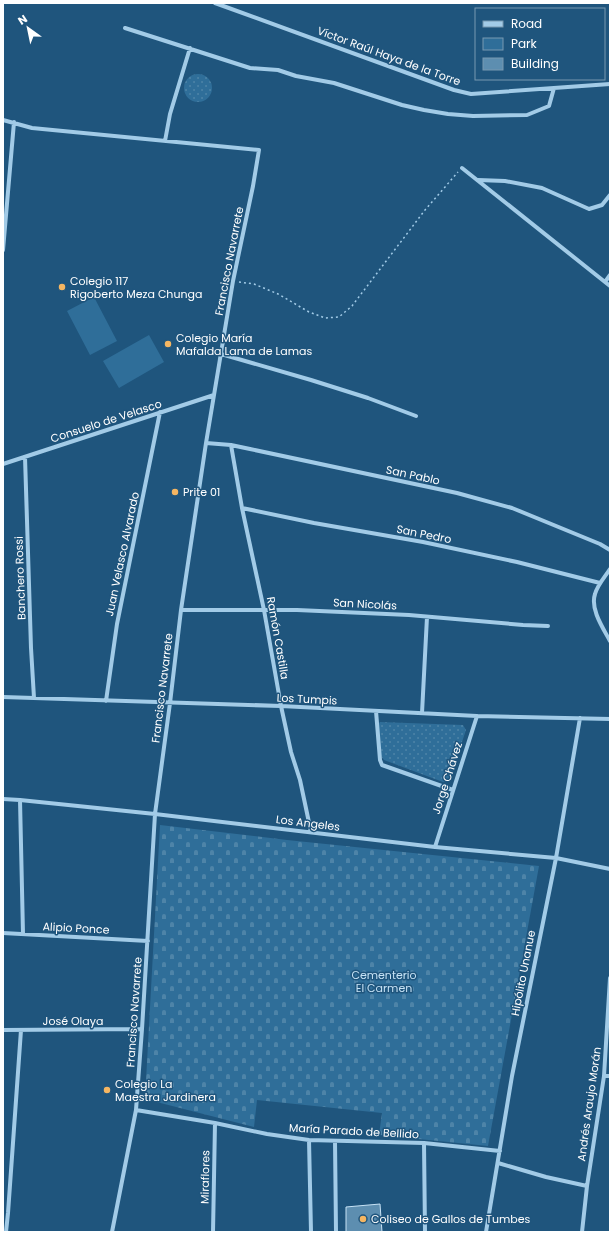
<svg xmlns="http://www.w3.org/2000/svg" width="613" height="1235" font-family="Poppins,sans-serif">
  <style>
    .green { fill: url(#green-dots) }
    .cemetery { fill: url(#cemetery-stones) }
    .pitch { fill: #2f6e99 }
    .building { fill: #5d8eb0; stroke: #c6e2f5 }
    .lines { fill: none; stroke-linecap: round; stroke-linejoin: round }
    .path { stroke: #a2cbe7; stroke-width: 1.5; stroke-dasharray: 2 3; stroke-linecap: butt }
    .street { stroke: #a2cbe7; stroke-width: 4 }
    .poi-dot { fill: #f5b662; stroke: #1f557d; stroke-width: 1.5 }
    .labels { text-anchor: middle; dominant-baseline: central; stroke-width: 3; stroke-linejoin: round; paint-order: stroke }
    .street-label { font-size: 11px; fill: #fff; stroke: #1f557d }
    .poi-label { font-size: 11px; fill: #fff; stroke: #1f557d; text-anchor: start }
    .park-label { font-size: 11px; fill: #c6e2f5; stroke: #1f557d }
  </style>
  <defs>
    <pattern id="green-dots" width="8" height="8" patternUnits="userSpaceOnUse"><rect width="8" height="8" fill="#2f6e99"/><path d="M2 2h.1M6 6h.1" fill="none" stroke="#4e84a8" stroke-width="1.8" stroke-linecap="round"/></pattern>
    <pattern id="cemetery-stones" width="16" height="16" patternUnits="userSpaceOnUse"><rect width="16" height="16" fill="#2f6e99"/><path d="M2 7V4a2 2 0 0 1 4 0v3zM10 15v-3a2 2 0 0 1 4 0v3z" fill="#4e84a8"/></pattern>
  </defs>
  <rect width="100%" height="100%" fill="#1f557d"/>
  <!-- green -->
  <path class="green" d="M184 88a14 14 0 1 1 28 0a14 14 0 1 1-28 0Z
    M380,722L463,725L466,730L449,781L443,782L384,760L381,756L377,725Z"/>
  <!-- cemetery -->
  <path class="cemetery" d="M160,825L287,840L539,866L488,1146L379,1135L382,1113L257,1100L254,1127L145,1099Z"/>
  <!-- pitch -->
  <path class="pitch" d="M94,297L117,341L90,355L67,311Z
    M149,335L164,362L119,388L103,361Z"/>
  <!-- building -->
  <path class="building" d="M380,1204L382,1232H346V1207Z"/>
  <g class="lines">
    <!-- path -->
    <path class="path" d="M239,282L254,284L278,294L309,312L325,318L339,317L352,306L425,210L458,172"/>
    <!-- street -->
    <path class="street" d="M215,3L454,90L471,94L610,84
      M125,28L250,68L278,70L296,76L334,83L402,105L424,110L448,114L473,116L527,115L549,106L554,88
      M3,120L32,128L259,150L253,186L233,281L206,443L181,610L170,703L155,814L142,1029L136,1110L112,1232
      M165,141L170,114L190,48
      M462,168L610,286
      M478,180L505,181L542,188L589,209L602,205L610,195
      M3,250L14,122
      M605,282L610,275
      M221,354L311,380L368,398L416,416
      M206,443L231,445L250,449L457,493L512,508L600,544L610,550
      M231,445L242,508L264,610L281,706L291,752L300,780L311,832
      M25,457L31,648L34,698
      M3,464L214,395
      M242,508L314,523L423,542L517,562L600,583
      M610,569C605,577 598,584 595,594C590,609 603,628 610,641
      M181,610H297L409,615L523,625L548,626
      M3,697L281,706L477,716L610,719
      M106,701L117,624L160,412
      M376,711L380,760L382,765L453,790
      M422,713L427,617
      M3,799L20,800L155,814L435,847L556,858L610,869
      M20,800L23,934
      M435,847L477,716
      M3,933L148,941
      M3,1030L142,1029
      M604,1076H610
      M136,1110L215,1123L267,1134L309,1140L424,1143L500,1151
      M309,1140L311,1232
      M335,1141L336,1232
      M424,1143L425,1232
      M498,1163L546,1177L587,1186
      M6,1232L8,1213L21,1030
      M213,1232L215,1123
      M486,1232L512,1076L556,858L580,718
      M582,1232L587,1186L604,1076L610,978"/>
  </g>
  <!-- markers -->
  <g class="poi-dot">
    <circle cx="62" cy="287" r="4"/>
    <circle cx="168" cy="344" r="4"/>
    <circle cx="175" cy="492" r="4"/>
    <circle cx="107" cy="1090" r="4"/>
    <circle cx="363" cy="1219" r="4"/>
  </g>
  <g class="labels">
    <!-- street labels -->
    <g class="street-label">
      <text transform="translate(389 56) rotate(20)">Víctor Raúl Haya de la Torre</text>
      <text transform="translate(229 261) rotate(-79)">Francisco Navarrete</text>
      <text transform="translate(106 421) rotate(-18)">Consuelo de Velasco</text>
      <text transform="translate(413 475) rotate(12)">San Pablo</text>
      <text transform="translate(424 534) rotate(11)">San Pedro</text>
      <text transform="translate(122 554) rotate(-78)">Juan Velasco Alvarado</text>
      <text transform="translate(20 578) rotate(-92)">Banchero Rossi</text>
      <text transform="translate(365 604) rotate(3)">San Nicolás</text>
      <text transform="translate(278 638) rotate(80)">Ramón Castilla</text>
      <text transform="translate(162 688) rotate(-83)">Francisco Navarrete</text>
      <text transform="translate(307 699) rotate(3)">Los Tumpis</text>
      <text transform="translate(447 778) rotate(-72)">Jorge Chávez</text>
      <text transform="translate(308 823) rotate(7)">Los Angeles</text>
      <text transform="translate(76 928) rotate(3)">Alipio Ponce</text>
      <text transform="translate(523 973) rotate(-79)">Hipólito Unanue</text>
      <text transform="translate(134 1012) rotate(-86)">Francisco Navarrete</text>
      <text x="73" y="1021">José Olaya</text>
      <text transform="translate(589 1104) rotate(-82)">Andrés Araujo Morán</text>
      <text transform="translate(354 1131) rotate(3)">María Parado de Bellido</text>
      <text transform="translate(205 1177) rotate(-89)">Miraflores</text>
    </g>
    <!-- poi labels -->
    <g class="poi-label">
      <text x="70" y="281">Colegio 117<tspan x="70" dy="13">Rigoberto Meza Chunga</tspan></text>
      <text x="176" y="338">Colegio María<tspan x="176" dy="13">Mafalda Lama de Lamas</tspan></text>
      <text x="183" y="492">Prite 01</text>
      <text x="115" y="1084">Colegio La<tspan x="115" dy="13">Maestra Jardinera</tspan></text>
      <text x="371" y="1219">Coliseo de Gallos de Tumbes</text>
    </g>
    <!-- park labels -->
    <g class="park-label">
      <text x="384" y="975">Cementerio<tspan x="384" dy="13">El Carmen</tspan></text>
    </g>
  </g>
  <!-- border -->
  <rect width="613" height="1235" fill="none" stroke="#ffffff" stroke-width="8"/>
  <!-- legend -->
  <rect x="475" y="8" width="130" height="72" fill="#1f557d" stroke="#7999b1"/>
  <rect x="483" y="21" width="20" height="6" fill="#a2cbe7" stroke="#7999b1"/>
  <text x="511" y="28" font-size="12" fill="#ffffff">Road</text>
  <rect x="483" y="38" width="20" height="12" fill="#2f6e99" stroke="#7999b1"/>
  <text x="511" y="48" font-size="12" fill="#ffffff">Park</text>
  <rect x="483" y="58" width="20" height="12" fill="#5d8eb0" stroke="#7999b1"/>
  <text x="511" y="68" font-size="12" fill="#ffffff">Building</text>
  <!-- north arrow -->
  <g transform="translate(28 28) rotate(327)" stroke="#1f557d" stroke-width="3" paint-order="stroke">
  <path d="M0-3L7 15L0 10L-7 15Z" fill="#ffffff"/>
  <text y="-6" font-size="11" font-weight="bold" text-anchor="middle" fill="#ffffff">N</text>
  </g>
</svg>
